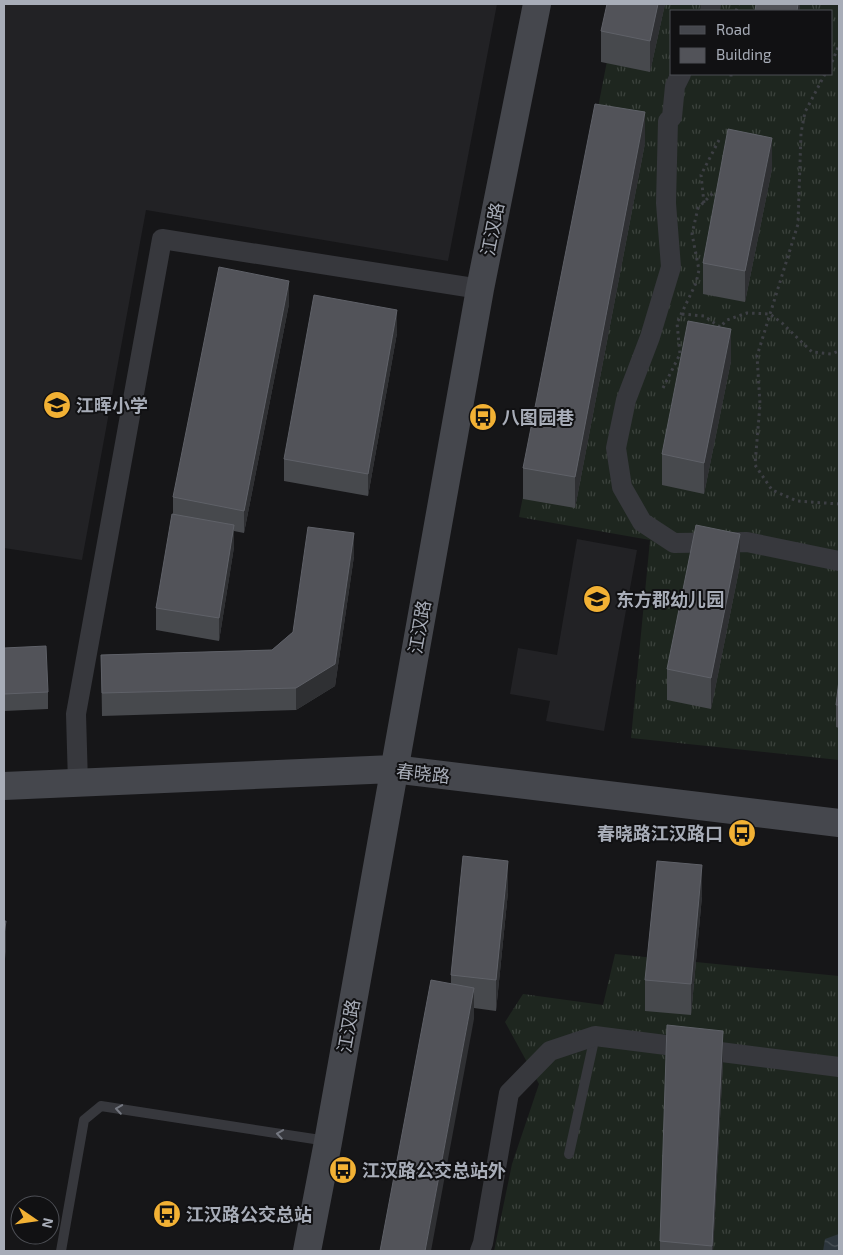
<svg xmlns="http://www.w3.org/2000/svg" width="843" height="1255" font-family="'Exo 2','Noto Sans SC',sans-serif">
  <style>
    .built { fill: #222225 }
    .grass { fill: url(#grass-tufts); fill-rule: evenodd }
    .water { fill: url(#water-waves) }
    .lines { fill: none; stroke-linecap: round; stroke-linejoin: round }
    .path { stroke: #3d3f44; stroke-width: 3; stroke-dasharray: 2.5 4; stroke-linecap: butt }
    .lane { stroke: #37383d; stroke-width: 10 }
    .street { stroke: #37383d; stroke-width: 20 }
    .secondary { stroke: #45474d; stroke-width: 28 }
    .wall { fill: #47494d }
    .shaded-wall { fill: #2f3033 }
    .building { fill: #525359; stroke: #5f6168 }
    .oneway { stroke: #757881 }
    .labels { text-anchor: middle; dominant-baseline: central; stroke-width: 4; stroke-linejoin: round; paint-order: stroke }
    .street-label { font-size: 18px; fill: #a8adb8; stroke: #111113 }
    .poi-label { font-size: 18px; font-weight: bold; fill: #a8adb8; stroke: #111113; text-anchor: start }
  </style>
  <defs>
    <pattern id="grass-tufts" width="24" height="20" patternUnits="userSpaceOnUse" patternTransform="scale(1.25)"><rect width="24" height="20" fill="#1e261f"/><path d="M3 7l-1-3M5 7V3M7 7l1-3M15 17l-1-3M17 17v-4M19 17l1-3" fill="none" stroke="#3c433d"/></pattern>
    <pattern id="water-waves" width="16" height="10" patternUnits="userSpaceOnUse" patternTransform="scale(1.25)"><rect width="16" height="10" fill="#2c353c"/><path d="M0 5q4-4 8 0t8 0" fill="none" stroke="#485056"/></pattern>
  </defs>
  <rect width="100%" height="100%" fill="#161618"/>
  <!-- built -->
  <path class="built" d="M4,4H497L448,261L146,210L82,560L4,548Z
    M577,539L637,550L604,731L546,721L550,701L510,694L518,648L557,655Z"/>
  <!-- grass -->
  <path class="grass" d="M618,4H839V760L631,738L650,540L519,517ZM672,11H832V74H672Z
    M615,954L839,976V1251H494L512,1164L539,1084L505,1022L523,994L603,1005Z"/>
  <!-- water -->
  <path class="water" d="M839,1234V1251H823L825,1239Z"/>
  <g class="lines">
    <!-- path -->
    <path class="path" d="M736,11L739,4
      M832,62L839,45
      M731,74V79
      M825,74L805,112L801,133L798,224L757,356L760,404L755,465L772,490L797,501L839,504
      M704,203L701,175L719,140
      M682,314L704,316L720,327
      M718,329L727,320L747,313L770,314L782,323L812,352L831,354L839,351
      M663,388L680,354L677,323L696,283L699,270L692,234L698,208L713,193"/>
    <!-- lane -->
    <path class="lane" d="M569,1154L595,1036
      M61,1251L84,1120L101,1106L327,1141"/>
    <!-- street -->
    <path class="street" d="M710,11L711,4
      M681,74L675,86L672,117L668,121L666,203L671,267L650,337L626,400L616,448L622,487L642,522L674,543L747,542L839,561
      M78,783L76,714L162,239L480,289
      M480,1251L483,1243L509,1093L550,1051L595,1036L839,1067"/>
    <!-- secondary -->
    <path class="secondary" d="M4,786L393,769L839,823
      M307,1251L328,1142L480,289L537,4"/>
  </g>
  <!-- wall -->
  <path class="wall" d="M665,4L650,72L601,62V31Z
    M645,143L575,508L523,499V468Z
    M772,169L745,302L703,294V263Z
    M289,304L244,533L234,531V547L219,641L156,630V608L173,515V497Z
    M397,333L368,496L284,481V459Z
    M731,361L704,494L662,485V454Z
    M354,556L335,686L296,710L102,716L101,655L272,650L293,632Z
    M740,565L711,709L667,700V669Z
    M4,648L48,692V709L4,711Z
    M839,680V728L836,727V705Z
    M508,892L496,1011L474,1008V1019L451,983V975Z
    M702,896L691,1015L645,1011V980Z
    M723,1062L713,1251H660V1241Z"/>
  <!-- shaded-wall -->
  <path class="shaded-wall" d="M658,4H665L650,72V41Z
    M798,4H800V11H797Z
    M645,112V143L575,508V477Z
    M772,138V169L745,302V271Z
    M289,281V304L244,533V511Z
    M397,310V333L368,496V474Z
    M731,329V361L704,494V463Z
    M234,525V547L219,641V618Z
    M354,533V556L335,686L296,710V688Z
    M740,534V565L711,709V678Z
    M508,861V892L496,1011V980Z
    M702,865V896L691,1015V984Z
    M6,921V952L4,966V935Z
    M474,988V1019L431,1251H425Z
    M723,1031V1062L713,1251H712Z"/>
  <!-- building -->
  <path class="building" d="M607,4H658L650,41L601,31Z
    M756,4H798L797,11H755Z
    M595,104L645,112L575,477L523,468Z
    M728,129L772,138L745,271L703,263Z
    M219,267L289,281L244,511L173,497Z
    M314,295L397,310L368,474L284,459Z
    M688,321L731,329L704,463L662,454Z
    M172,514L234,525L219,618L156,608Z
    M696,525L740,534L711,678L667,669Z
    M308,527L354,533L335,664L296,688L102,693L101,655L272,650L293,632Z
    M46,646L48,692L4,694V648Z
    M839,680V705H836Z
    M463,856L508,861L496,980L451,975Z
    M657,861L702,865L691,984L645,980Z
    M4,921H6L4,935Z
    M431,980L474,988L425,1251H380Z
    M667,1025L723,1031L712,1246L660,1241Z"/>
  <!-- one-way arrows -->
  <defs><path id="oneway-chevron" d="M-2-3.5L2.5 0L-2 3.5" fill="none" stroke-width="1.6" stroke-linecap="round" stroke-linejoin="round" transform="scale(1.25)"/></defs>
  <g class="oneway">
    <use href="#oneway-chevron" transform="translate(119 1109) rotate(-171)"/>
    <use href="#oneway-chevron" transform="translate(280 1134) rotate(-171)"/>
  </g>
  <!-- icons -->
  <defs>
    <g id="school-disc" transform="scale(1.4375)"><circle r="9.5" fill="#f2b134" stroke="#111113"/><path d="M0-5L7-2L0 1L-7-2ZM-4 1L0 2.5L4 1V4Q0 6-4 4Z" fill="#111"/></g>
    <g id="bus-disc" transform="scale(1.4375)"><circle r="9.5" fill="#f2b134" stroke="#111113"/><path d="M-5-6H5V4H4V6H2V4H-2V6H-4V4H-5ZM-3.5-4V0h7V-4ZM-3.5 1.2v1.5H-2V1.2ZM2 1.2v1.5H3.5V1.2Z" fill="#111"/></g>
  </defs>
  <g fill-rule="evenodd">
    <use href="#school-disc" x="57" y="405"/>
    <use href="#bus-disc" x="483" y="417"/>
    <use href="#school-disc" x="597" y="599"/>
    <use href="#bus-disc" x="742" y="833"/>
    <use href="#bus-disc" x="343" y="1170"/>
    <use href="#bus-disc" x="167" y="1214"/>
  </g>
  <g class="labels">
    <!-- street labels -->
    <g class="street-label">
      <text transform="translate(492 229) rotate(-79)">江汉路</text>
      <text transform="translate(419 627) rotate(-80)">江汉路</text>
      <text transform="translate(423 773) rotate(6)">春晓路</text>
      <text transform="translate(348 1026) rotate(-80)">江汉路</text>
    </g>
    <!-- poi labels -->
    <g class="poi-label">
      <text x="76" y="405">江晖小学</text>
      <text x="502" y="417">八图园巷</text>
      <text x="616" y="599">东方郡幼儿园</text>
      <text x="723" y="833" text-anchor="end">春晓路江汉路口</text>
      <text x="362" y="1170">江汉路公交总站外</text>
      <text x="186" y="1214">江汉路公交总站</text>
    </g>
  </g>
  <!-- border -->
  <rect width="843" height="1255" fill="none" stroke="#a8adb8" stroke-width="10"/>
  <!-- legend -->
  <rect x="670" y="10" width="162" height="65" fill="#111113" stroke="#4d4f55"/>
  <rect x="680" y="26" width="25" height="8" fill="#45474d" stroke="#4d4f55"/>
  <text x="716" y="35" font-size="15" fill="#a8adb8">Road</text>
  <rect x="680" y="48" width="25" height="15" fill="#525359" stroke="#4d4f55"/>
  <text x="716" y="60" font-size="15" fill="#a8adb8">Building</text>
  <!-- north arrow -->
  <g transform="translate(35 1220) rotate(103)"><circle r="24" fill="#111113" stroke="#4d4f55"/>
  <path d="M0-4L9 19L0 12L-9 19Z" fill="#f2b134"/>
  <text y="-8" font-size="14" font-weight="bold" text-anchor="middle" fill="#a8adb8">N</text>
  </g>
</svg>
